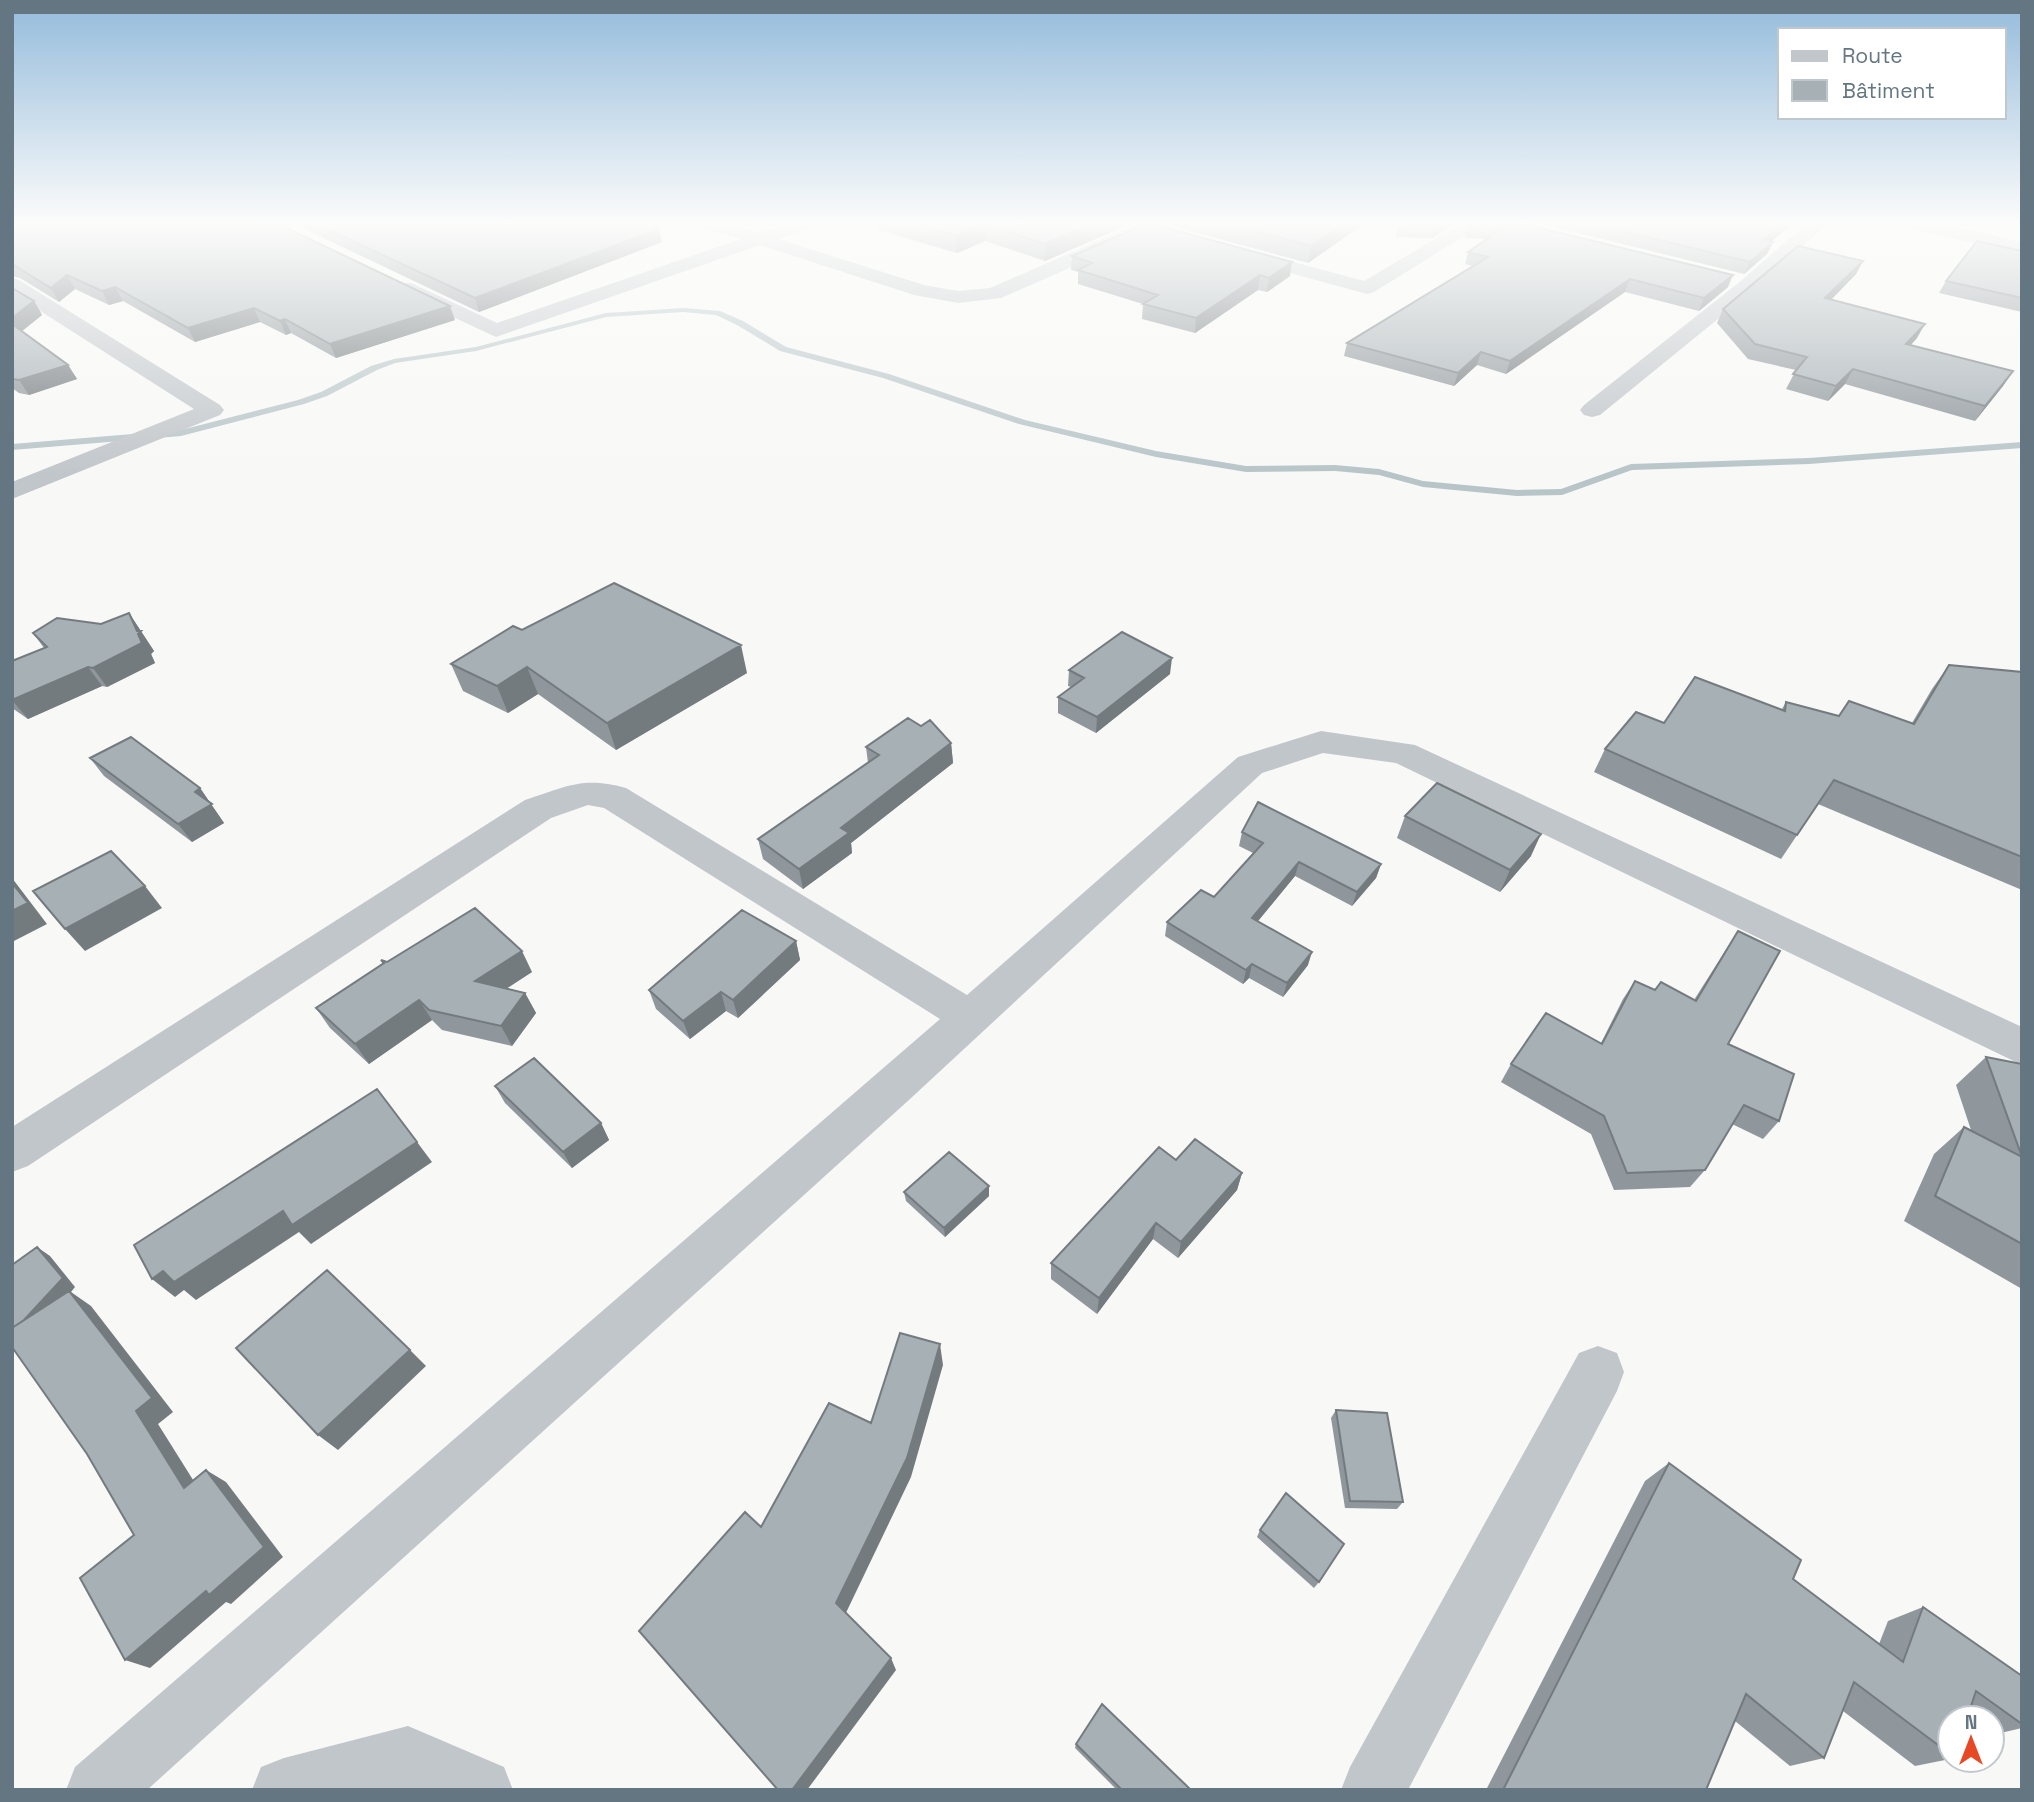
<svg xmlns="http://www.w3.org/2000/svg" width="2034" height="1802" font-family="'Space Grotesk',sans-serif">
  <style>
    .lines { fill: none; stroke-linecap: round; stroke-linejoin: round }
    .stream { fill: #b7c5c8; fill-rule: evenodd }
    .street { fill: #c1c6ca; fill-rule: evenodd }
    .wall { fill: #8f979c }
    .shaded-wall { fill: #747b7f }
    .building { fill: #a6b0b5; stroke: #747b7f; stroke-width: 2 }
  </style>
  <rect width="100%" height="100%" fill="#f8f8f6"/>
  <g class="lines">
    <!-- stream -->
    <path class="stream" d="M683,308L720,311L743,321L786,347L889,374L1025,420L1156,451L1246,466L1335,465L1379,469L1423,481L1517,490L1561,489L1631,464L1809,458L2022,442V448L1809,464L1632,470L1562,495L1517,496L1423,487L1379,475L1335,471L1246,472L1156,457L1019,424L883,378L780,351L737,325L716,315L683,312L606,317L476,351L395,363L377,370L327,396L304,404L181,436L12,450V444L181,430L298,400L321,392L371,366L394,359L476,347L606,313Z"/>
    <!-- street -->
    <path class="street" d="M700,223H729L759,233L787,223H815L813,227L778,239L924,285L958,291L990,288L1139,223H1165L1163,227L1001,298L958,303L914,295L760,245L496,337L397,291L394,287L397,283H411L497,323L741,239L702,227Z
      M1462,223H1485L1374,292L1367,294L1235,258L1232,254L1242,248L1364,281Z
      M1807,223H1828L1756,288L1600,415L1592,417L1584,415L1580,410L1584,405L1742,280Z
      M1902,223H1938L2022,242V254L1904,227Z
      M12,278L19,280L220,405L224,410L220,415L12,499V482L194,409L12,293Z
      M1321,731L1415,745L2022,1027V1065L1396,763L1323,753L1262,773L910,1099L147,1790H66L75,1767L940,1019L604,808L588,805L551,818L28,1166L12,1172V1127L525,800C566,787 582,776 626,788L967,995L1238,757Z
      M1598,1346L1617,1353L1624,1372L1617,1391L1408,1790H1341L1350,1767L1579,1353Z
      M408,1726L504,1767L513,1790H252L261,1767L284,1758Z"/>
  </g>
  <!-- wall -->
  <path class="wall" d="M12,223L455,320L336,358L291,333L286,335L260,322L195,342L123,301L109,305L75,289L59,302L20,278L12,276Z
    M292,223H664L655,227L659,229L662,242L479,312Z
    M877,223H1132L1045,261L985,241L957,253L878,230Z
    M1166,223H1365L1308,263L1167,225Z
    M1456,223L1432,238L1395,237L1398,225Z
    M1520,223L1728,287L1699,311L1625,292L1506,374L1477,365L1454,386L1344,356L1347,343L1473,266L1465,264L1468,252L1488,239L1465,238L1468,226Z
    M1538,223H1793L1771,242H1773L1767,254L1744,274Z
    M2022,251V312L1939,293L1946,281Z
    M1072,256L1290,276L1267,292L1258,290L1195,333L1142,319L1143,304L1078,284V272L1071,270Z
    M1863,261L1856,274L1831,300L1917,338L1910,346L2013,371L2003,386L1975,421L1845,384L1828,401L1786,389L1796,370L1748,359L1717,323L1723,309Z
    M12,288L34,301L42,315L22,331L68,365L77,379L29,395L19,393L12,388Z
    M129,613L154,651L151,654L155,663L107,687L102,686L28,719L12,708V661L44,648L33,633L101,624Z
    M522,630L747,673L616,750L538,694L508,713L463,691L451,664Z
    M1949,665L2022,672V890L1818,804L1781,859L1594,772L1605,749L1782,709L1786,702L1839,716L1912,723L1932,689Z
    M1069,670L1170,674L1096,733L1058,713V697L1071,687L1068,686Z
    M951,743L953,763L851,843L852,853L803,889L763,859L758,839L868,763L866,747Z
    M90,758L200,788L224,823L192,842L104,776Z
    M1405,816L1531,856L1500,892L1397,838Z
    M1242,832L1381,864L1376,878L1352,906L1295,876L1258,921L1308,965L1283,997L1249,978L1243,984L1165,936L1167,922L1214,897L1253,853L1239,846Z
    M1738,931L1728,1044L1779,1121L1763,1139L1732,1124L1705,1170L1690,1187L1614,1190L1591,1134L1501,1082L1511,1064L1601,1043L1623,999L1635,981L1655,990L1694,1000L1725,951Z
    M796,941L800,960L738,1018L726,1011L690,1039L656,1009L649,990Z
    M381,960L387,962L532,972L506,988L525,993L536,1013L512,1046L442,1030L432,1020L369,1064L330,1028L316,1008L383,964Z
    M1986,1057L2022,1064V1289L1904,1221L1934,1154L1964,1127L1971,1130L1956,1085Z
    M495,1086L601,1123L609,1140L572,1168L505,1103Z
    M1176,1160L1242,1173L1237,1190L1178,1258L1153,1239L1097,1314L1051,1279V1263Z
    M904,1192L989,1196L945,1237L906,1201Z
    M1336,1410L1403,1502L1397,1509L1345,1508L1331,1418Z
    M1669,1463L1793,1579L1879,1644L1888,1621L1923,1607L2022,1676V1728L1992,1735V1718H1950V1759L1915,1766L1843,1711L1824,1758L1790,1766L1735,1721L1706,1790H1486L1645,1481Z
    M1260,1530L1319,1582L1314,1588L1257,1537Z
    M1076,1744L1191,1790H1117L1075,1748Z"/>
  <!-- shaded-wall -->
  <path class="shaded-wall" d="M637,223H664L639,232Z
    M1093,223H1132L1045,261V244Z
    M1344,223H1365L1308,263L1311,246Z
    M1439,223H1456L1432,238L1435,226Z
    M1784,223H1793L1759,252L1764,240Z
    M985,224V241L957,253L956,236Z
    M659,229L662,242L479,312L475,298Z
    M1773,242L1767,254L1744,274L1750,262Z
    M1863,261L1856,274L1818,313L1825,298Z
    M1292,262L1290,276L1267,292L1269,278Z
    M67,275L75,289L59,302L51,288Z
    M1260,275L1258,290L1195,333L1196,318Z
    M1733,275L1728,287L1699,311L1704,298Z
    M1630,279L1625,292L1506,374L1510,361Z
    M115,287L123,301L109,305L102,291Z
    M34,301L42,315L17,335L12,327V318Z
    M450,306L455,320L336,358L330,344Z
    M254,308L260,322L195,342L188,328Z
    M285,319L291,333L286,335L280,321Z
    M1925,324L1917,338L1898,359L1906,344Z
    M1481,352L1477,365L1454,386L1458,373Z
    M68,365L77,379L29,395L19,380Z
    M1853,369L1845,384L1828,401L1836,386Z
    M2013,371L2003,386L1975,421L1985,406Z
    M129,613L154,651L151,654L155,663L107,687L93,668L137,631Z
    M741,645L747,673L616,750L607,723Z
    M1172,658L1170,674L1096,733L1097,717Z
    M88,667L102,686L28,719L12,700Z
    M527,667L538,694L508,713L497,686Z
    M951,743L953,763L851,843L852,853L803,889L799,869L841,828Z
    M200,788L224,823L192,842L178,824L195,792Z
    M1541,834L1531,856L1500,892L1510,870Z
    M1299,862L1295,876L1249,932L1252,918Z
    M1381,864L1376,878L1352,906L1357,892Z
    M12,878L47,924L12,942Z
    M145,886L162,908L85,951L65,929Z
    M796,941L800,960L738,1018L733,1000Z
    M522,951L532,972L486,1002L475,981Z
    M1312,952L1308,965L1283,997L1287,983Z
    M1252,964L1249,978L1243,984L1246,970Z
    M721,992L726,1011L690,1039L683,1021Z
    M525,993L536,1013L512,1046L501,1026Z
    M419,1000L432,1020L369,1064L355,1044Z
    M601,1123L609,1140L572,1168L563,1152Z
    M417,1142L432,1162L311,1244L299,1232L196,1300L184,1290L175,1297L152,1279L163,1271L283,1211Z
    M1242,1173L1237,1190L1178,1258L1181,1242Z
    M989,1186V1196L945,1237L944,1228Z
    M1156,1223L1153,1239L1097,1314L1099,1298Z
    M37,1247L50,1256L75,1287L71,1292L91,1306L173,1412L158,1424L205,1499L184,1488L12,1337Z
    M940,1344L943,1365L911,1477L844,1617L836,1603Z
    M410,1350L426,1366L338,1450L318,1435Z
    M206,1470L226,1482L283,1557L231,1604L226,1602L150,1668L125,1660L206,1591Z
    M891,1658L896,1670L807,1790H792Z"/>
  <!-- building -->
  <path class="building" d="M12,223H276L450,306L330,344L285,319L280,321L254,308L188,328L115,287L102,291L67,275L51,288L12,264Z
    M314,223H646L659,229L475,298Z
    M913,223H1093L1045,244L985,224L956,236Z
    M1148,223L1292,262L1269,278L1260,275L1196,318L1143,304L1158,295L1078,270L1092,263L1072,256Z
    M1226,223H1344L1311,246Z
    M1399,223H1439L1435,226L1398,225Z
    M1473,223H1520L1733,275L1704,298L1630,279L1510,361L1481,352L1458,373L1347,343L1488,257L1468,252L1504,227L1468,226Z
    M1590,223H1784L1764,240L1773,242L1750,262Z
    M1977,241L2022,251V298L1946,281Z
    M1798,246L1863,261L1825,298L1925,324L1906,344L2013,371L1985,406L1853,369L1836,386L1793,374L1807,357L1755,344L1723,309Z
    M12,288L34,301L12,318Z
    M12,324L68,365L19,380L12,379Z
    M614,583L741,645L607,723L527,667L497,686L451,664L513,626L522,630Z
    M129,613L137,631H141L138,634L142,643L93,668L88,667L12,700V661L47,647L33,633L57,618L101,624Z
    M1122,632L1172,658L1097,717L1058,697L1084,678L1069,670Z
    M1949,665L2022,672V857L1834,780L1797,835L1605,749L1636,712L1664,723L1695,677L1785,711L1786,702L1839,716L1849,701L1914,724Z
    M908,718L921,726L930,720L951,743L841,828L849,833L799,869L758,839L879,755L866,747Z
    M131,737L200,788L195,792L212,804L178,824L90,758Z
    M1437,783L1541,834L1510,870L1405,816Z
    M1258,802L1381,864L1357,892L1299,862L1252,918L1312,952L1287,983L1252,964L1246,970L1167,922L1201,890L1214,897L1263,843L1242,832Z
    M111,851L145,886L65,929L33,891Z
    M12,883L28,903L12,911Z
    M475,908L522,951L475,981L525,993L501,1026L429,1010L419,1000L355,1044L316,1008L384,963L381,960L387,962Z
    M742,910L796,941L733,1000L721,992L683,1021L649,990Z
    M1738,931L1780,951L1728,1044L1794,1074L1779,1121L1744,1105L1705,1170L1627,1173L1604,1116L1511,1064L1546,1013L1602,1044L1635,981L1655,990L1661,982L1696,1001Z
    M1986,1057L2022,1064V1244L1935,1196L1964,1127L2022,1157Z
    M534,1058L601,1123L563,1152L495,1086Z
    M377,1089L417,1142L292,1225L283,1211L174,1282L163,1271L152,1279L134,1245Z
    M1195,1139L1242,1173L1181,1242L1156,1223L1099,1298L1051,1263L1159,1147L1176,1160Z
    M949,1152L989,1186L944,1228L904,1192Z
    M37,1247L63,1278L24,1320L12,1328V1265Z
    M327,1270L410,1350L318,1435L236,1348Z
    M69,1291L152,1398L136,1411L184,1488L206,1470L264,1547L209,1595L206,1591L125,1660L80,1578L134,1535L87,1454L12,1347V1328Z
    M900,1333L940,1344L907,1458L836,1603L891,1658L792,1790H778L639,1631L745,1512L761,1527L829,1403L871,1423Z
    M1336,1410L1387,1413L1403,1502L1350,1501Z
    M1669,1463L1801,1560L1793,1579L1903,1662L1923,1607L2022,1676V1724L1976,1691L1967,1718H1950V1754L1854,1682L1824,1758L1746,1694L1706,1790H1503Z
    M1286,1493L1344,1544L1319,1582L1260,1530Z
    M1102,1704L1191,1790H1122L1076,1744Z"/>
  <!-- sky -->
  <linearGradient id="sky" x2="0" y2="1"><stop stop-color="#94bbdb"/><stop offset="0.47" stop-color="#fcfcfb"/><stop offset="1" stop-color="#fcfcfb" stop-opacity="0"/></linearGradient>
  <rect width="2034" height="476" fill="url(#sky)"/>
  <!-- border -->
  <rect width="2034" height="1802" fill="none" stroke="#637681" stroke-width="28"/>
  <!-- legend -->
  <rect x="1778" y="28" width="228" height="91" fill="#ffffff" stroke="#c1c8cd" stroke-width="2"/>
  <rect x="1792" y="51" width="35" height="10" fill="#c1c6ca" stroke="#c1c8cd" stroke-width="2"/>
  <text x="1842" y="63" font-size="21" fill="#637681">Route</text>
  <rect x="1792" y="80" width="35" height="21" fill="#a6b0b5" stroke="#c1c8cd" stroke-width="2"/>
  <text x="1842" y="98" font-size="21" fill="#637681">Bâtiment</text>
  <!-- north arrow -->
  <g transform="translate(1971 1739)"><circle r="33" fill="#ffffff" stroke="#c1c8cd" stroke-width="2"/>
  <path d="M0-5L12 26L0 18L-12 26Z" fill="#e74927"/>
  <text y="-10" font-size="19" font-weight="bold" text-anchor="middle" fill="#637681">N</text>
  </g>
</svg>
